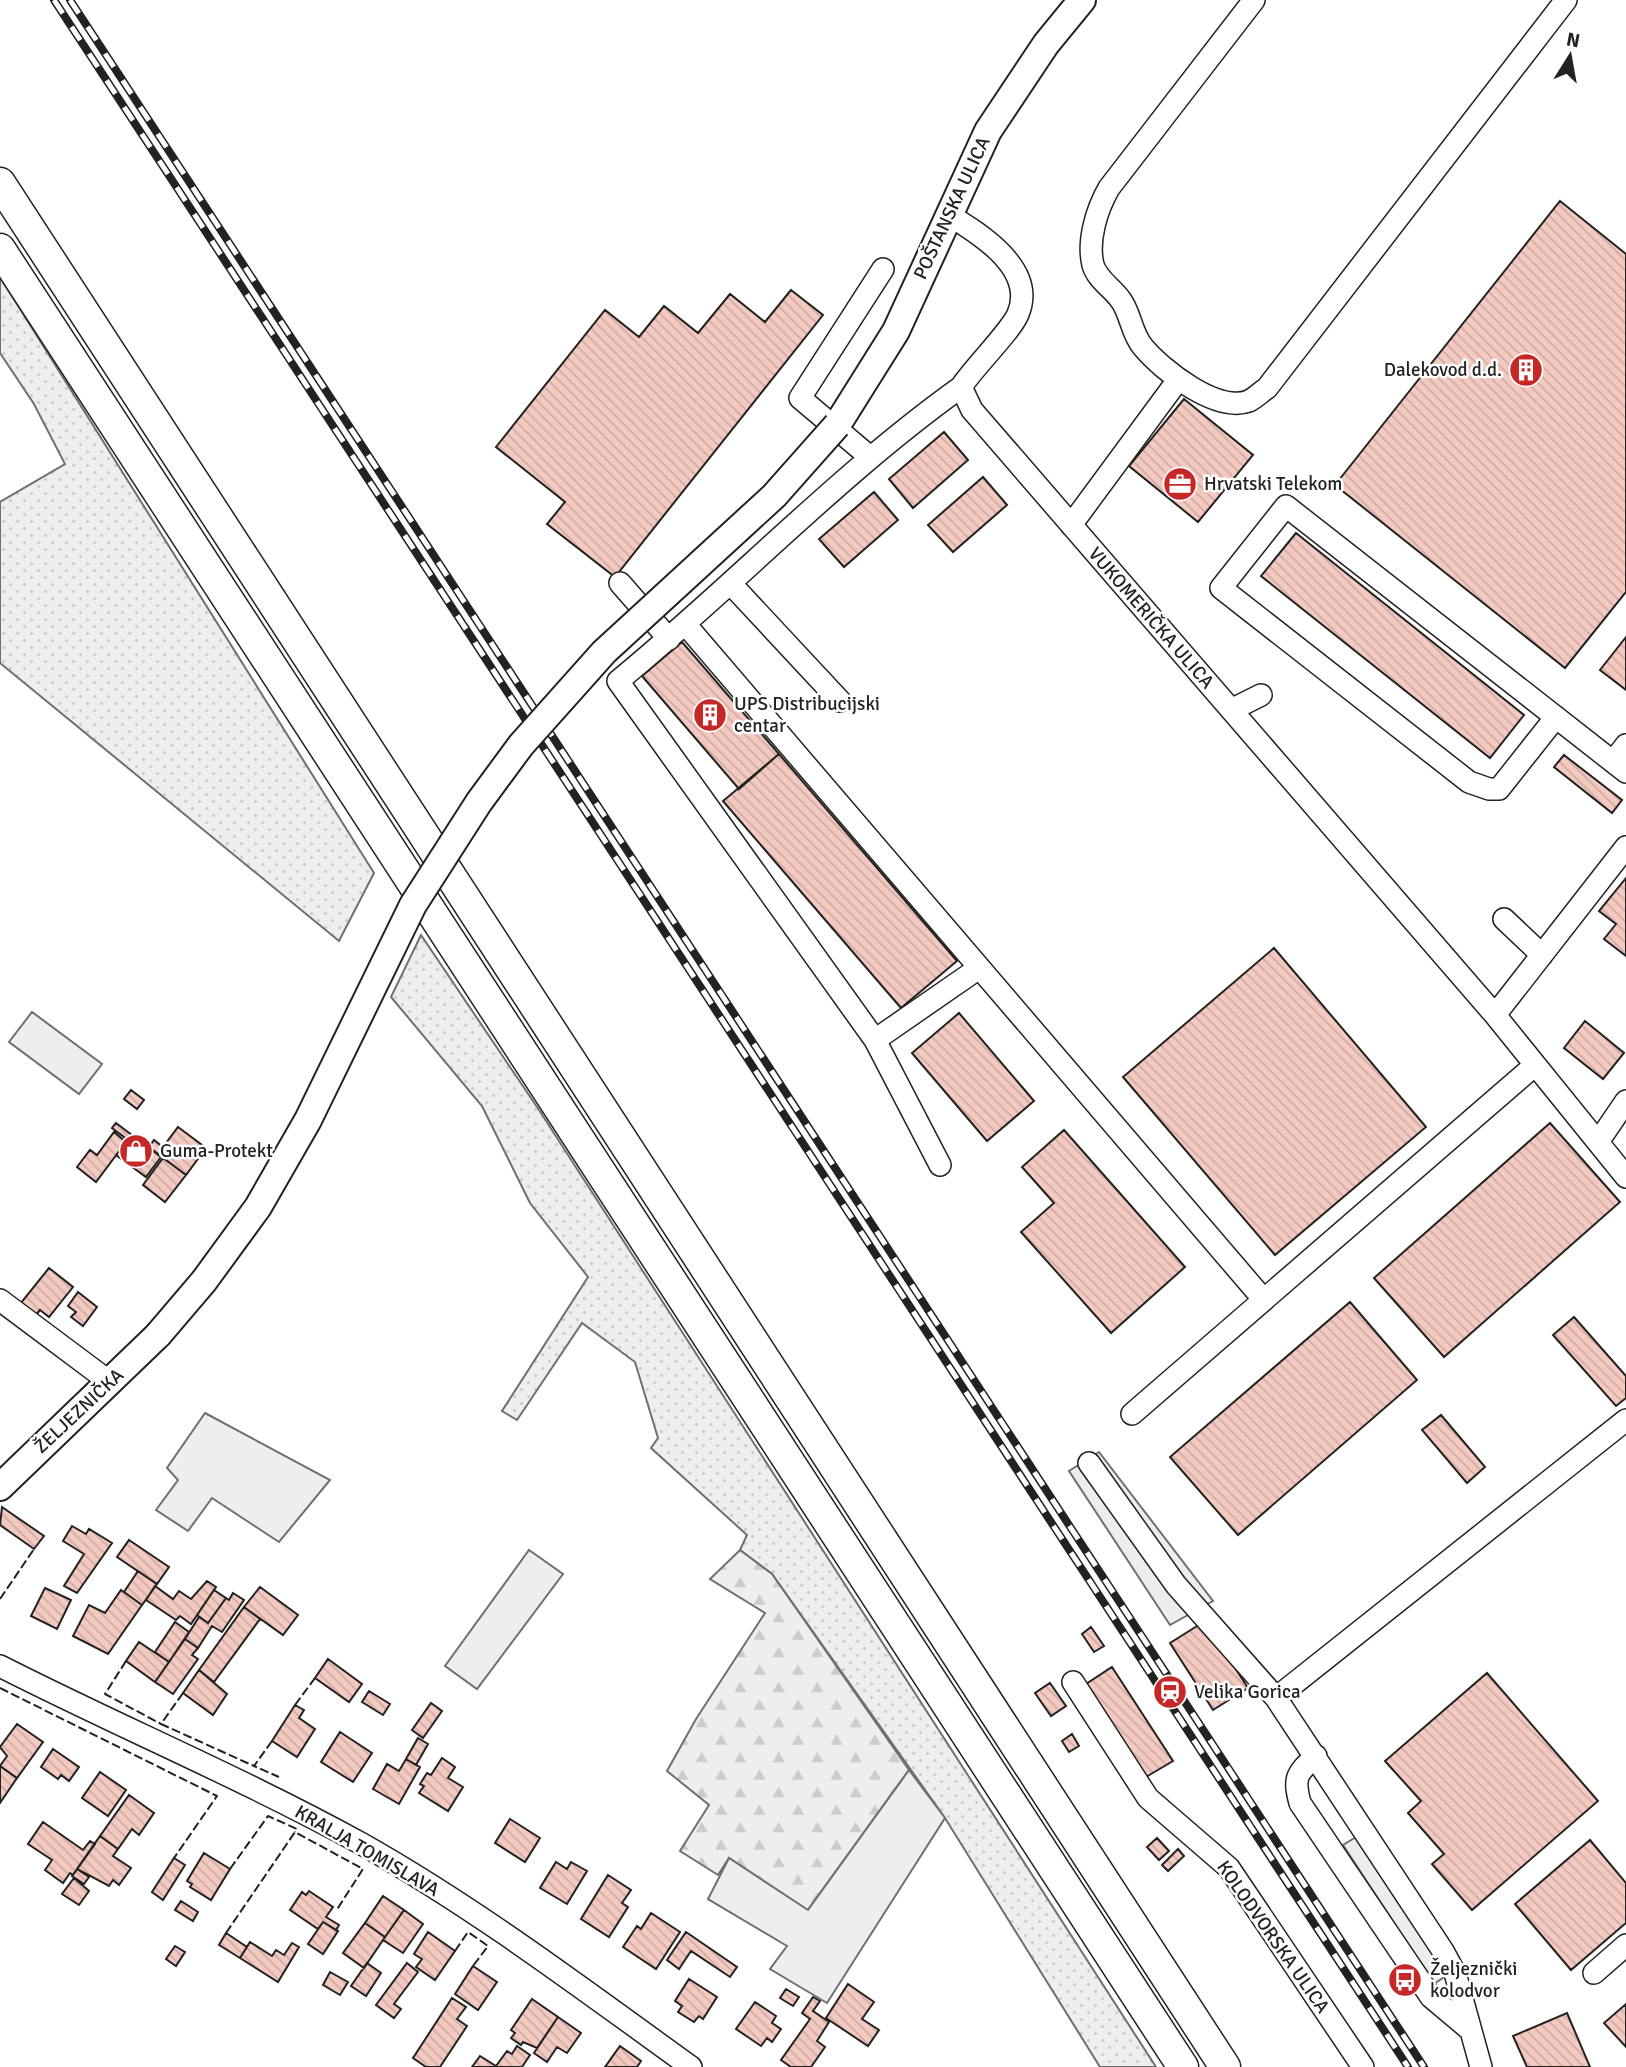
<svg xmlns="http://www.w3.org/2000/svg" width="1626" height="2067" font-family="Signika,sans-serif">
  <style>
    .grass { fill: url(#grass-dots); stroke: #6f6f6f; stroke-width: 2 }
    .forest { fill: url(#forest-firs); stroke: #6f6f6f; stroke-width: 2 }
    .garden { fill: #eee; stroke: #6f6f6f; stroke-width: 2 }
    .parking { fill: #ededed; stroke: #6f6f6f; stroke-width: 2 }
    .building { fill: url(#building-back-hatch); stroke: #222; stroke-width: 2 }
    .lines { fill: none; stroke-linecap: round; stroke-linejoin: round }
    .minor-casing { stroke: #222; stroke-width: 24 }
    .major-casing { stroke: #222; stroke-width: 30 }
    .highway-casing { stroke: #222; stroke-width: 33 }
    .minor { stroke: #fff; stroke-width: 21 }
    .major { stroke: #fff; stroke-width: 26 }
    .highway { stroke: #fff; stroke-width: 30 }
    .rail-casing { stroke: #222; stroke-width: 8 }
    .rail { stroke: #fff; stroke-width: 5; stroke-dasharray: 16; stroke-linecap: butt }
    .major-bridge-casing { stroke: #222; stroke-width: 30; stroke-linecap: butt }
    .major-bridge { stroke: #fff; stroke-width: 26 }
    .fence { stroke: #222; stroke-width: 2; stroke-dasharray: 9 3.5; stroke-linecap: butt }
    .labels { text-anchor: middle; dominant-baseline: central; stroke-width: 5; stroke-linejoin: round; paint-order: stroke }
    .street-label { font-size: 19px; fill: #222; stroke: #fff }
    .poi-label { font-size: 19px; fill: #222; stroke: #fff; text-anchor: start }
  </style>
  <defs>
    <pattern id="grass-dots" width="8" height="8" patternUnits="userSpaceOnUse" patternTransform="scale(1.75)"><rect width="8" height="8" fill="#eee"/><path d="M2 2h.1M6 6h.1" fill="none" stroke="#ccc" stroke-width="1.8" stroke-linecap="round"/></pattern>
    <pattern id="forest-firs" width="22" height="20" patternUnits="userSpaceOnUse" patternTransform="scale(1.75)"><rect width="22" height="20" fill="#eee"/><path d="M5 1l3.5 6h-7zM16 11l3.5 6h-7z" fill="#ccc"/></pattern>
    <pattern id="building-back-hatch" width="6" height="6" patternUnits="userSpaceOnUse" patternTransform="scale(1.75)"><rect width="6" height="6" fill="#f3c9c0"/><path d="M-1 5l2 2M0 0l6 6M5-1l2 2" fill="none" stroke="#d0aca5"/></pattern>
  </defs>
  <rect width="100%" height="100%" fill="#fff"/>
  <!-- grass -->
  <path class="grass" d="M0,277L374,873L339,941L0,663V502L65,464L34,404L0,353Z
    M421,935L539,1110L1156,2067H1100L945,1818L772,1574L740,1550L747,1535L651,1448L658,1438L635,1362L582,1323L517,1420L502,1411L588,1277L530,1203L482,1106L391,997Z"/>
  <!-- forest -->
  <path class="forest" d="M740,1550L772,1574L909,1770L807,1911L729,1858L718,1875L680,1851L709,1805L667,1771L696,1719L765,1613L710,1579Z"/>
  <!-- garden -->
  <path class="garden" d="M32,1012L102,1064L79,1094L9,1042Z
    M205,1413L330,1480L279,1542L212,1498L188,1531L156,1510L178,1480L167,1468Z
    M529,1550L563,1574L477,1689L445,1666Z
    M909,1770L945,1818L827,2003L770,1969L787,1946L708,1899L729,1858L808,1910Z"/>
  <!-- parking -->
  <path class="parking" d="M1099,1452L1213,1601L1170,1625L1069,1471Z
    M1356,1837L1447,1975L1434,1984L1343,1845Z"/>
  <!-- building -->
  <path class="building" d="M1560,201L1626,254V592L1565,668L1335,485Z
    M791,290L823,315L615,577L547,524L565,502L496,447L605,310L639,337L664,306L698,333L730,294L765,322Z
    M1184,399L1253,455L1198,522L1129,466Z
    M944,432L968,460L913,508L889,479Z
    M983,477L1007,505L953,552L928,525Z
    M874,492L898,520L844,567L819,539Z
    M1296,533L1524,715L1490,758L1261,576Z
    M1626,637V690L1600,670Z
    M682,642L779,754L739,789L642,676Z
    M779,754L957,961L901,1008L723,801Z
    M1564,755L1622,800L1612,813L1554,767Z
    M1626,878V956L1604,939L1616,924L1599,911Z
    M1274,948L1426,1127L1275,1255L1123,1077Z
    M959,1013L1034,1101L987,1141L912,1053Z
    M1585,1021L1624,1053L1603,1079L1564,1048Z
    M131,1090L144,1100L137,1109L124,1099Z
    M116,1123L161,1157L146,1177L116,1155L128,1140L112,1128Z
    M1550,1123L1620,1202L1444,1357L1374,1278Z
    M178,1127L206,1148L186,1175L149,1147L154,1140L163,1147Z
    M1064,1130L1185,1267L1111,1333L1021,1232L1054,1203L1022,1167Z
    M114,1132L126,1142L96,1182L77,1167L90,1150L97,1155Z
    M163,1158L186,1175L165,1202L143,1185Z
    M49,1268L73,1287L49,1317L40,1310L35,1316L20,1304Z
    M78,1292L97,1307L83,1326L71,1317L76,1312L68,1306Z
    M1350,1302L1417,1380L1238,1535L1170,1457Z
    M1574,1317L1626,1376V1398L1616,1406L1553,1335Z
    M1441,1415L1485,1467L1467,1483L1422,1430Z
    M2,1507L44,1536L34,1549L0,1525Z
    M72,1526L86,1534L89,1529L112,1543L77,1593L64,1586L84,1554L63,1541Z
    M129,1540L169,1567L157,1584L117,1557Z
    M138,1571L157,1584L142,1605L124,1592Z
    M207,1581L216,1587L191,1624L180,1616L176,1620L146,1600L155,1586L173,1599L179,1591L191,1599Z
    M260,1587L298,1615L283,1635L244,1607Z
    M45,1588L71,1600L57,1629L31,1616Z
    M121,1590L142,1605L108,1654L73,1636L89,1605L105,1613Z
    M214,1590L226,1598L208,1623L197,1615Z
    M233,1593L244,1600L222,1632L212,1626L198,1648L185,1639L199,1617L208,1623L226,1598L229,1600Z
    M244,1607L260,1619L214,1682L199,1670Z
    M1205,1621L1248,1688L1213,1710L1170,1643Z
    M175,1622L189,1632L169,1662L155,1652Z
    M1091,1627L1104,1646L1094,1652L1082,1634Z
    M185,1639L198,1648L192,1655L198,1659L173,1694L155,1682Z
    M139,1642L169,1662L155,1682L126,1661Z
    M328,1659L362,1684L349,1702L315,1678Z
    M1112,1667L1173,1761L1146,1777L1086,1684Z
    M199,1670L227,1694L213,1715L183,1693Z
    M1487,1673L1598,1801L1472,1910L1432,1864L1444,1854L1408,1813L1421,1801L1385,1761Z
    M1050,1683L1066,1706L1051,1716L1035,1693Z
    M369,1691L390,1704L383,1715L362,1702Z
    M431,1703L442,1711L423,1738L412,1730Z
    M295,1705L304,1710L299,1718L315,1729L297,1757L272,1741Z
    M17,1724L43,1742L17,1778L0,1766L7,1756L0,1747Z
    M340,1732L372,1753L353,1782L321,1762Z
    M1072,1734L1079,1746L1069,1752L1062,1741Z
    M418,1738L428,1744L416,1765L406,1759Z
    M53,1749L79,1767L69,1781L61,1775L58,1779L41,1767Z
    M442,1758L455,1767L448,1778L463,1787L448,1811L419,1793L424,1786L420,1784L427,1773L431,1775Z
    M406,1759L420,1767L399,1804L373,1789L387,1764L399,1771Z
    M0,1766L17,1778L0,1803Z
    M100,1772L126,1790L108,1816L82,1798Z
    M129,1795L154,1813L139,1835L132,1829L118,1849L100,1836Z
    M510,1819L540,1838L525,1862L495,1843Z
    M43,1822L83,1850L90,1841L95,1844L73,1875L70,1873L63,1883L45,1870L52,1860L28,1844Z
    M100,1836L118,1849L113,1856L131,1868L119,1885L113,1880L109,1886L77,1869Z
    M1157,1838L1169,1851L1159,1860L1147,1847Z
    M1590,1840L1626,1883V1923L1571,1970L1515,1904Z
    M1178,1849L1184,1856L1168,1871L1162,1865Z
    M204,1853L230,1869L211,1900L190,1887L192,1884L187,1881Z
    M174,1858L185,1865L163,1900L152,1892Z
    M556,1862L567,1869L571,1862L587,1871L567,1904L540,1888Z
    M77,1869L89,1877L84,1884L72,1876Z
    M608,1875L631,1890L622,1903L628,1907L609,1937L581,1919Z
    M74,1878L89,1891L79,1905L62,1894Z
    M309,1891L333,1907L326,1917L339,1925L336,1930L323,1922L318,1929L290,1910L302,1892L306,1895Z
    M383,1896L404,1910L385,1937L365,1923Z
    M181,1901L198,1912L193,1921L175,1910Z
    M404,1910L423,1924L403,1953L383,1940Z
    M651,1913L680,1932L656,1969L623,1947L637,1926L641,1929Z
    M323,1922L338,1931L323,1954L308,1944Z
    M365,1923L385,1937L364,1968L343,1953Z
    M428,1932L455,1951L435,1980L416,1967L422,1959L414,1954Z
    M686,1932L737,1967L730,1977L691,1951L679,1969L667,1960Z
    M226,1933L247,1947L240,1958L219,1945Z
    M250,1942L272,1956L276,1950L284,1955L292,1943L299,1947L278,1982L240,1958Z
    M175,1946L185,1952L176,1966L166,1959Z
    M367,1963L381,1973L366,1996L351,1986Z
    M407,1963L418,1972L394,2004L401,2009L394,2018L376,2005Z
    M473,1966L497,1982L478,2010L455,1994Z
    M330,1972L348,1982L340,1995L323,1985Z
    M689,1979L717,1997L703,2019L699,2016L694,2022L678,2012L682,2006L675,2001Z
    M848,1984L874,2002L862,2019L879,2030L868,2046L826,2018Z
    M786,1989L799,1997L793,2006L780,1998Z
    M813,1997L820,2001L813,2011L829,2022L817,2041L825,2047L811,2067H791L781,2060L810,2019L802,2013Z
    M452,1998L466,2007L457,2019L467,2026L440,2067H426L413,2058Z
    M532,1999L558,2017L537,2048L523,2042L521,2045L511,2038L515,2033L511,2030Z
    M755,2002L776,2016L772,2023L781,2029L772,2042L767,2038L761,2046L736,2029Z
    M1626,2004V2047L1604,2023Z
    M1567,2013L1590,2067H1527L1513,2036Z
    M558,2017L581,2033L567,2053L557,2047L547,2062L534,2053Z
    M517,2046L530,2055L522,2067H472L480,2056L496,2066L507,2051L512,2054Z
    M620,2046L641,2061L637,2067H605Z"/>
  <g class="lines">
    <!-- minor casing -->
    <g class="minor-casing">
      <path id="minor" d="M1254,0L1109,188C1097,209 1087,240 1093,265C1097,279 1112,288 1120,299C1131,313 1131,333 1143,347C1163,371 1217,413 1249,401C1255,398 1261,392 1267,388L1566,0
        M949,215C980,234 1037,269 1018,314C1011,331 974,367 961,387L972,410L1495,1015L1626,1177
        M961,387C838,475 734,586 618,681L875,1040L979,968
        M870,457L800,398L883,269
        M1071,525L1178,380
        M620,583L669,639
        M731,584L840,701
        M686,625L1264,1300
        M1231,710L1261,695
        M1556,717L1499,789H1489L1469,782L1221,588L1286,506L1626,772
        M1613,762L1626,745
        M1504,919L1542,955
        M1495,1015L1626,847
        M875,1040L940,1165
        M1598,1142L1626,1101
        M0,1300L111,1383
        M1132,1414L1535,1065
        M1089,1463L1176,1585L1276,1698L1443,1951L1455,1973L1481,2067
        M0,1666C120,1727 244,1779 362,1844C477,1909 584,1990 691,2067
        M1073,1682L1148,1798L1229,1868L1363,2067
        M1276,1698L1626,1420
        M1316,1756C1297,1773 1293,1777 1300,1803L1431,1997L1469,2029
        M1594,1973L1626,1945"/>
    </g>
    <!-- major casing -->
    <g class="major-casing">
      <path id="major" d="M837,425L896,331L988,131L1046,44L1082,0
        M0,1487L158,1335"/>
    </g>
    <!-- highway casing -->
    <g class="highway-casing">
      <path id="highway" d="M0,183L1225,2067
        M0,249L1183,2067"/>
    </g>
    <!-- minor -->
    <use href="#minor" class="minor"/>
    <!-- major -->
    <use href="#major" class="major"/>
    <!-- highway -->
    <use href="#highway" class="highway"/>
    <!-- rail casing -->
    <g class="rail-casing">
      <path id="rail" d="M54,0L1408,2067
        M70,0L1424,2067"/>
    </g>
    <!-- rail -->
    <use href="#rail" class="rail"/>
    <!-- major-bridge casing -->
    <g class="major-bridge-casing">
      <path id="major-bridge" d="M158,1335L204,1281L258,1207L308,1120L413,905L479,802L521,745L604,652L774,496L837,425"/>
    </g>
    <!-- major-bridge -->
    <use href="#major-bridge" class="major-bridge"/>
    <!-- fence -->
    <path class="fence" d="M0,1599L34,1549
      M126,1661L105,1694L161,1724
      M0,1688L217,1796L174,1858
      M183,1693L161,1724L254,1766
      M295,1705L315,1678
      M272,1741L254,1766L279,1777
      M230,1869L268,1816L297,1829L295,1832
      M226,1933L295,1832L363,1869L336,1911
      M455,1951L468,1932L488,1946L473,1966"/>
  </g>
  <!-- icons -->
  <defs>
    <g id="building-disc" transform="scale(1.75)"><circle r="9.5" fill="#c62828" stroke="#fff"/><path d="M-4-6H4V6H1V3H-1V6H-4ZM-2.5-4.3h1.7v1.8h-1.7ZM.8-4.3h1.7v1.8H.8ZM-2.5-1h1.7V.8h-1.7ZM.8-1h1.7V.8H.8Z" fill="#fff"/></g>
    <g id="office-disc" transform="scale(1.75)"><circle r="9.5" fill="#c62828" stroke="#fff"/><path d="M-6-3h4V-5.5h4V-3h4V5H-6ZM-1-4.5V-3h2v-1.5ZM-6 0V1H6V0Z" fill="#fff"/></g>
    <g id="shop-disc" transform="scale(1.75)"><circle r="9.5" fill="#c62828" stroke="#fff"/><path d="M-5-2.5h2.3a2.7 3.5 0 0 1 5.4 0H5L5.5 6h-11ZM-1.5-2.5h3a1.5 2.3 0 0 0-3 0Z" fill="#fff"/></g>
    <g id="station-disc" transform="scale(1.75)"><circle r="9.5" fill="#c62828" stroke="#fff"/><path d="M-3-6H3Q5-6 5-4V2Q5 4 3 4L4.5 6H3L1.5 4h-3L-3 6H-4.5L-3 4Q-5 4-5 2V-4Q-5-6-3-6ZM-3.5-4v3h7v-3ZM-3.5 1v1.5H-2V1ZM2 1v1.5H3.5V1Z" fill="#fff"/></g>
    <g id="bus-disc" transform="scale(1.75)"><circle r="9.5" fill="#c62828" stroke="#fff"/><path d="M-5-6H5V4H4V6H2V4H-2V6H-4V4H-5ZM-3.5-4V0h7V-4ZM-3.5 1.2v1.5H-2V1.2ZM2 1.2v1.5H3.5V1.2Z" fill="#fff"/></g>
  </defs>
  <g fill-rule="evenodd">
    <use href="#building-disc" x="1526" y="370"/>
    <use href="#office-disc" x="1180" y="484"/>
    <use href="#building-disc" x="710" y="715"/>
    <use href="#shop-disc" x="136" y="1151"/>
    <use href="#station-disc" x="1170" y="1692"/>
    <use href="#bus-disc" x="1405" y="1980"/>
  </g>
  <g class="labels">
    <!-- street labels -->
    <g class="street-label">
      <text transform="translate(952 208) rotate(-65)">POŠTANSKA ULICA</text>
      <text transform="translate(1151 618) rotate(49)">VUKOMERIČKA ULICA</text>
      <text transform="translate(79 1411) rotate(-43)">ŽELJEZNIČKA</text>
      <text transform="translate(367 1851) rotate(30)">KRALJA TOMISLAVA</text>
      <text transform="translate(1273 1937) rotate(55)">KOLODVORSKA ULICA</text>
    </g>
    <!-- poi labels -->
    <g class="poi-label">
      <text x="1502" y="370" text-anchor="end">Dalekovod d.d.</text>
      <text x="1204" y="484">Hrvatski Telekom</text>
      <text x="734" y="704">UPS Distribucijski<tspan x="734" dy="22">centar</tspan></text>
      <text x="160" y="1151">Guma-Protekt</text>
      <text x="1194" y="1692">Velika Gorica</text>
      <text x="1430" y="1969">Željeznički<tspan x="1430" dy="22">kolodvor</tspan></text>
    </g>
  </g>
  <!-- north arrow -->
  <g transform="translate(1570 56) rotate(11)" stroke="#ffffff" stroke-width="5" paint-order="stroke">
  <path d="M0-5L12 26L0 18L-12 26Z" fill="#222222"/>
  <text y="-10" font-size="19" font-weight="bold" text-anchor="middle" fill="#222222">N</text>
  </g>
</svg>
